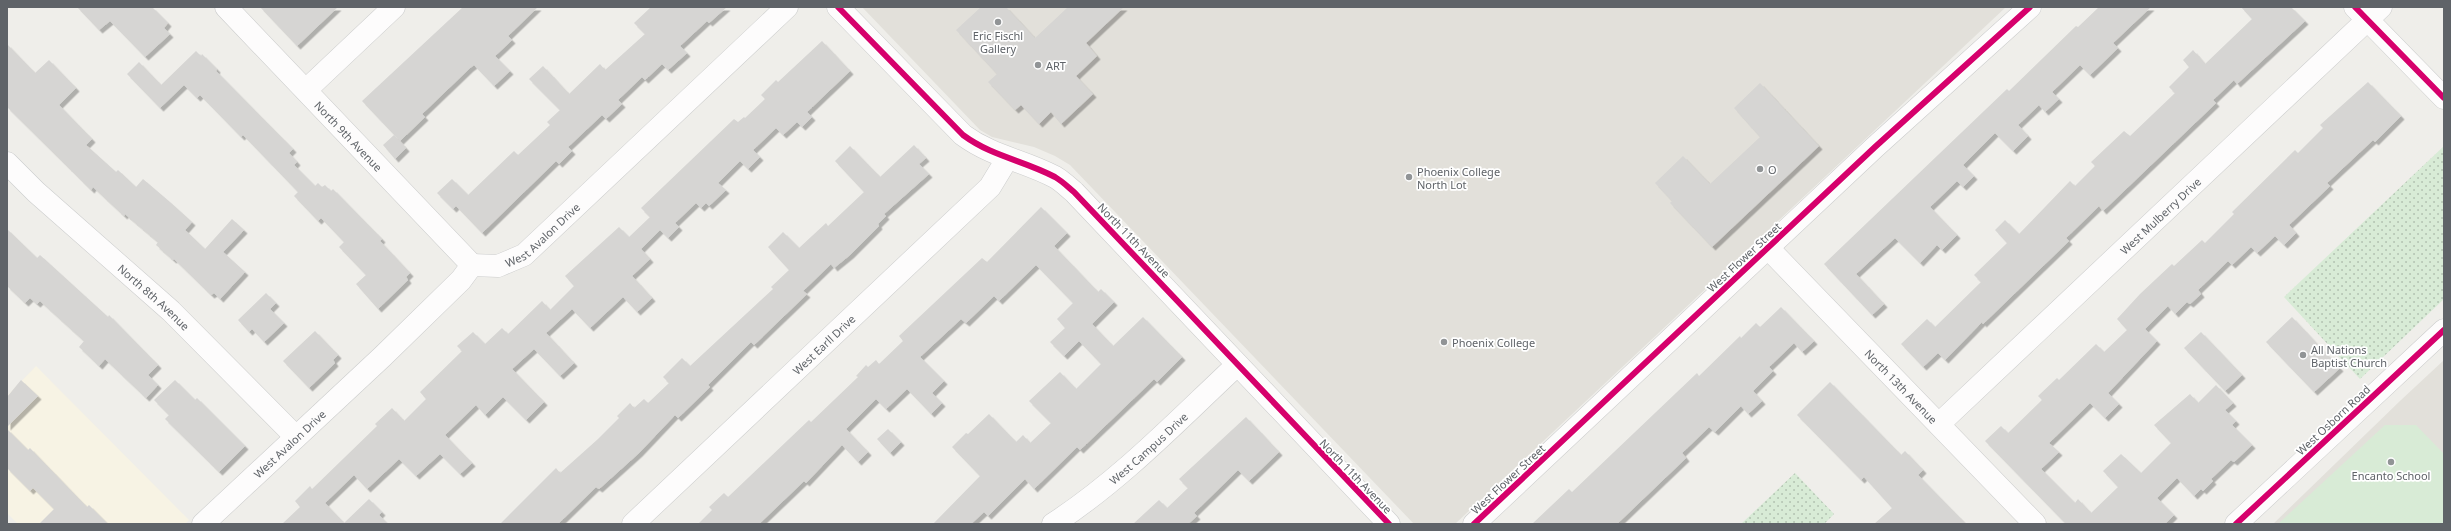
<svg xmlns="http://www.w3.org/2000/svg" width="2451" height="531" font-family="'Noto Sans',sans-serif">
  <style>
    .commercial { fill: #f7f3e4 }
    .education { fill: #e2e0da }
    .grass { fill: url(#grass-dots) }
    .park { fill: #d8ebd6 }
    .building { fill: #d6d5d3; filter: url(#shadow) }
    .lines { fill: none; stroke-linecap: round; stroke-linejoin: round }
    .minor-casing { stroke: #cbcccc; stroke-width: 23 }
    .minor { stroke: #fdfcfc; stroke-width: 22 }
    .cycleway-casing { stroke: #fff; stroke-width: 8 }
    .cycleway { stroke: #d6006c; stroke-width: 6 }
    .poi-dot { fill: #919496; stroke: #fff; stroke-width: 1.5 }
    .labels { text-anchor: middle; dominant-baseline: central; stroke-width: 3.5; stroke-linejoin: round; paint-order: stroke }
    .poi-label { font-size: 11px; fill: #5f6368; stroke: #fff; text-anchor: start }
    .street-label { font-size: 11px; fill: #5f6368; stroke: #fff }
  </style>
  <defs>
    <pattern id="grass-dots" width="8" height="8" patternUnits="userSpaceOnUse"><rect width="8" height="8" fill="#d8ebd6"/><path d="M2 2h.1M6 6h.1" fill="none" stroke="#b2c2b1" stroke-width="1.8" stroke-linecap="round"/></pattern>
    <filter id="shadow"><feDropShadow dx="3.5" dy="3.5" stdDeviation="0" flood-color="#0004"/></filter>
  </defs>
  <rect width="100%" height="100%" fill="#efeeea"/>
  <!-- commercial -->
  <path class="commercial" d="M36,366L189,520L185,524H18L7,513V396Z"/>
  <!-- education -->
  <path class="education" d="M862,7H2006L1455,524H1414L1070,165L1055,156L1034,147L992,137L980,130Z
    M2444,360V524H2273L2401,400Z"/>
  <!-- grass -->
  <path class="grass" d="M2444,146V299L2360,379L2284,297Z
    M1795,473L1834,514L1824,524H1741Z"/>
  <!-- park -->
  <path class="park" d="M2385,425H2416L2444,454V524H2278Z"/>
  <!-- building -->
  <path class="building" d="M77,7H152L168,23L164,28L170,34L145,57L110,21L99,30Z
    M260,7H338L297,46Z
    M463,7H538L508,36L512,40L495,56L510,71L494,86L474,65L470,68L422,114L425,117L400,141L362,101Z
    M651,7H727L709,23L707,21L680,46L687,53L668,70L662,64L645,80L642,77L618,100L622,104L606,119L602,115L568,147L572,151L559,164L556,161L482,233L456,206L453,209L437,193L452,179L468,195L514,151L518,155L550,125L547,122L560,110L529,79L543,66L569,94L600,64L605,70L645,34L634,23Z
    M981,7H1006L1035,38L1068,7H1124L1086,43L1097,56L1076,76L1093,94L1061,124L1051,112L1039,124L1021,105L1015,110L988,82L997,74L956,30Z
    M2099,7H2151L2113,43L2118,48L2090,75L2080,65L2052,92L2059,99L2045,112L2039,105L2018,125L2028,136L2013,151L1995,133L1963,165L1974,176L1963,187L1957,181L1930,207L1957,235L1942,250L1937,245L1920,263L1895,238L1856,274L1884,304L1872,315L1824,264L2007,89L2009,91L2076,26L2078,27Z
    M2241,7H2291L2305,21L2237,84L2234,80L2213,100L2216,103L2103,211L2099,206L2066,238L2069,241L1983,324L1982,322L1945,360L1938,353L1923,367L1901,344L1927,319L1935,327L1981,282L1974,275L2007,243L1995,230L2005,220L2019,234L2070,181L2075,186L2095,166L2091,162L2124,131L2130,136L2175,93L2169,87L2189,67L2183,60L2193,50L2205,64L2252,19Z
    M822,41L850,71L807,112L812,117L802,127L797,122L783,135L776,128L753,150L760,157L748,169L740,161L718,183L726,190L709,206L706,203L701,208L696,203L675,223L679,227L668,238L660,230L641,249L650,259L632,276L652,298L637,312L623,297L590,328L572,309L546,333L574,363L560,376L534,349L512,369L544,402L526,420L503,397L485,415L476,405L445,435L472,463L460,474L440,454L416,476L399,459L367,489L354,475L325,503L344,523L369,499L382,512L379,515L388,524H282L300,507L295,501L310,486L312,489L377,426L375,424L392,408L404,421L426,399L420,392L462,351L457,346L473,332L485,344L502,328L508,334L542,301L550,310L574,286L565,276L619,227L629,237L650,217L641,208L734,119L738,122L744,117L745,118L765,99L761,95L776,80L778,82Z
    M7,44L35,73L49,60L76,88L59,105L92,139L86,145L116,172L118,170L136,187L143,179L171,203L192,222L185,230L205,249L232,219L244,230L223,252L245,272L220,299L214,293L211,295L174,259L173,260L156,245L158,242L125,214L124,216L93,187L91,190L7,107Z
    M196,51L201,56L202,54L217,69L216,71L293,149L289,153L297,162L294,165L315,186L318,183L322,187L325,185L331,191L333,189L382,239L380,241L410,273L406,277L408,280L378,309L356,284L366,275L339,247L344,242L321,218L318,221L294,196L298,192L243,135L241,137L200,95L197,98L184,85L160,108L127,74L139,62L161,85Z
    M2368,82L2401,116L2375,142L2373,140L2327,183L2330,186L2289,225L2296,233L2284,245L2275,236L2257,253L2251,247L2232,265L2228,261L2198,290L2201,294L2190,304L2187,302L2175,314L2168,306L2145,329L2157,341L2108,393L2119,404L2105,418L2090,403L2049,443L2059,452L2041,469L2075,503L2078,499L2091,513L2118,487L2103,471L2121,454L2141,473L2171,443L2154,425L2190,394L2198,403L2216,385L2233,403L2225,410L2236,421L2232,425L2252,445L2234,462L2231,460L2211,479L2213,481L2203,491L2201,489L2194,496L2177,478L2157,498L2174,515L2165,524H2066L1985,441L2001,426L2008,433L2042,400L2038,396L2057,378L2059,380L2096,344L2104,352L2127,330L2117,319L2140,294L2172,264L2174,266L2202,240L2205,243L2234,214L2232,212L2295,150L2298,153L2323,128L2320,125Z
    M1760,83L1819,146L1712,247L1670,203L1672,201L1655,183L1683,156L1710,184L1760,137L1734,108Z
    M394,135L406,148L395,159L383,145Z
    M914,145L926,158L919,164L929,174L884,214L886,216L878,224L879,226L850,255L834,268L831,264L803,291L807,294L754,345L751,342L708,385L710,387L678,418L675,415L639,453L599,489L596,487L558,524H500L556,468L560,473L598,439L619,418L617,416L630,403L634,408L644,399L648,403L669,383L663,377L682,358L690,366L773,289L771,287L789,270L768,247L783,232L799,248L826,223L828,226L864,192L835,161L850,146L880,177Z
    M1041,207L1067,233L1054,246L1098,292L1101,289L1114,302L1092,324L1113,346L1143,317L1182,357L1157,382L1154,379L1080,450L1077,447L1034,489L1025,479L988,516L984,512L971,524H933L980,476L952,447L966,433L968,434L989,414L1016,442L1023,435L1030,443L1051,423L1029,401L1060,372L1076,389L1101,364L1079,341L1064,356L1050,342L1065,328L1057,319L1073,303L1036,265L999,301L994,296L966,323L961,319L920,357L944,381L932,393L942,403L931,414L907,389L886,409L876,399L846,429L868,452L858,462L842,445L806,483L804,481L759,524H698L712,510L709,507L724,493L728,497L809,420L811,422L858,377L856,376L866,365L868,367L876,360L879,364L903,341L899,336L982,258L987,262Z
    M7,229L37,258L40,255L108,317L109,315L158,365L148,375L158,385L146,398L105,359L99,366L79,347L84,341L40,301L37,304L30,298L25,303L7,286Z
    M266,293L276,303L270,309L284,323L264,342L252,329L249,332L238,320Z
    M1781,307L1814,341L1802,352L1794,343L1769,367L1773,371L1753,391L1762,401L1748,414L1741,406L1715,432L1709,427L1682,453L1686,458L1617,524H1532L1569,489L1572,492L1697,373L1699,376L1740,336L1741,338L1756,323L1760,327Z
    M2292,317L2340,368L2314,392L2266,342Z
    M315,331L338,355L333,360L335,363L309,388L283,361Z
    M2201,332L2242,375L2225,391L2184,348Z
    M21,380L38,396L7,427V397Z
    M175,380L195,400L197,398L245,446L219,472L165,419L169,415L154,400Z
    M1830,382L1901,455L1905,451L1923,470L1918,475L1966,524H1874L1892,508L1864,477L1861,480L1797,415Z
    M1246,417L1279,452L1249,481L1238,470L1194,513L1197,516L1188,524H1133L1159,500L1167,508L1188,488L1179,479Z
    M7,429L28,450L30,448L87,507L89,505L108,524H39L54,509L33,488L30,491L7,468Z
    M888,429L901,442L890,453L877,439Z"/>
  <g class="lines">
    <!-- minor casing -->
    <g class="minor-casing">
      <g id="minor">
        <path id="s1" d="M226,7L472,265"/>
        <path d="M838,7L963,135C993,157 1023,160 1055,177C1062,181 1068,187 1074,192L1389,524"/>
        <path d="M2355,7L2444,98"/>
        <path d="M306,90L394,7"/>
        <path id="s2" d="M7,163L36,192L171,311L296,437"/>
        <path id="s3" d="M1768,248L2035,524"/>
        <path id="s4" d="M472,265L498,266L524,255L787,7"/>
        <path id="s5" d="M1939,424L2381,7"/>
        <path id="s6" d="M203,524L382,357L461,280L472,265"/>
        <path id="s7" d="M633,524L990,187L1007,159"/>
        <path id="s8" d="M1053,524C1121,480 1178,420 1237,365"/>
        <path d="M1474,524L1875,147L2030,7"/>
        <path d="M2236,524L2444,330"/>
      </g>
    </g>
    <!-- minor -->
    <use href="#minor" class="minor"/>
    <!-- cycleway casing -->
    <g class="cycleway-casing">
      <path id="cycleway" d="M838,7L963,135C993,157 1023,160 1055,177C1062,181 1068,187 1074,192L1389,524
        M2355,7L2444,98
        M1474,524L1875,147L2030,7
        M2236,524L2444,330"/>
    </g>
    <!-- cycleway -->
    <use href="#cycleway" class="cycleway"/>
  </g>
  <!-- markers -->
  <g class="poi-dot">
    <circle cx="998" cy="22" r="4"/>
    <circle cx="1038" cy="65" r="4"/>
    <circle cx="1760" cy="169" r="4"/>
    <circle cx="1409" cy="177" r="4"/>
    <circle cx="1444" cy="342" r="4"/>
    <circle cx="2303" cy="355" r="4"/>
    <circle cx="2391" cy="462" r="4"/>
  </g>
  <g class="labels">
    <!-- poi labels -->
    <g class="poi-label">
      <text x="998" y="35" text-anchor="middle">Eric Fischl<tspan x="998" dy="13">Gallery</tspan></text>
      <text x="1046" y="65">ART</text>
      <text x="1768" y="169">O</text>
      <text x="1417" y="171">Phoenix College<tspan x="1417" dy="13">North Lot</tspan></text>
      <text x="1452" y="342">Phoenix College</text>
      <text x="2311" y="349">All Nations<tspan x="2311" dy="13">Baptist Church</tspan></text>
      <text x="2391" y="475" text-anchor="middle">Encanto School</text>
    </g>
    <!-- street labels -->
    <g class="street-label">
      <text stroke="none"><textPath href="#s1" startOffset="178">North 9th Avenue</textPath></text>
      <text stroke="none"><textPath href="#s5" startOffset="304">West Mulberry Drive</textPath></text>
      <text stroke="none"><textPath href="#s4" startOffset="81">West Avalon Drive</textPath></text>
      <text transform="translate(1134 240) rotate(46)">North 11th Avenue</text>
      <text transform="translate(1744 257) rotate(-43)">West Flower Street</text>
      <text stroke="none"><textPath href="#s2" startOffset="199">North 8th Avenue</textPath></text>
      <text stroke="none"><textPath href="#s7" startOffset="262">West Earll Drive</textPath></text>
      <text stroke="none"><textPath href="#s3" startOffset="192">North 13th Avenue</textPath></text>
      <text transform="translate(2333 420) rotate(-43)">West Osborn Road</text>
      <text stroke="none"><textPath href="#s6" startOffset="118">West Avalon Drive</textPath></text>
      <text stroke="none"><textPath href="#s8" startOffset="122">West Campus Drive</textPath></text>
      <text transform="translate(1356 476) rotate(46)">North 11th Avenue</text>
      <text transform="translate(1508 479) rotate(-43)">West Flower Street</text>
    </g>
  </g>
  <!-- border -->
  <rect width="2451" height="531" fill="none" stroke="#5f6368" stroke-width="16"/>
</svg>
